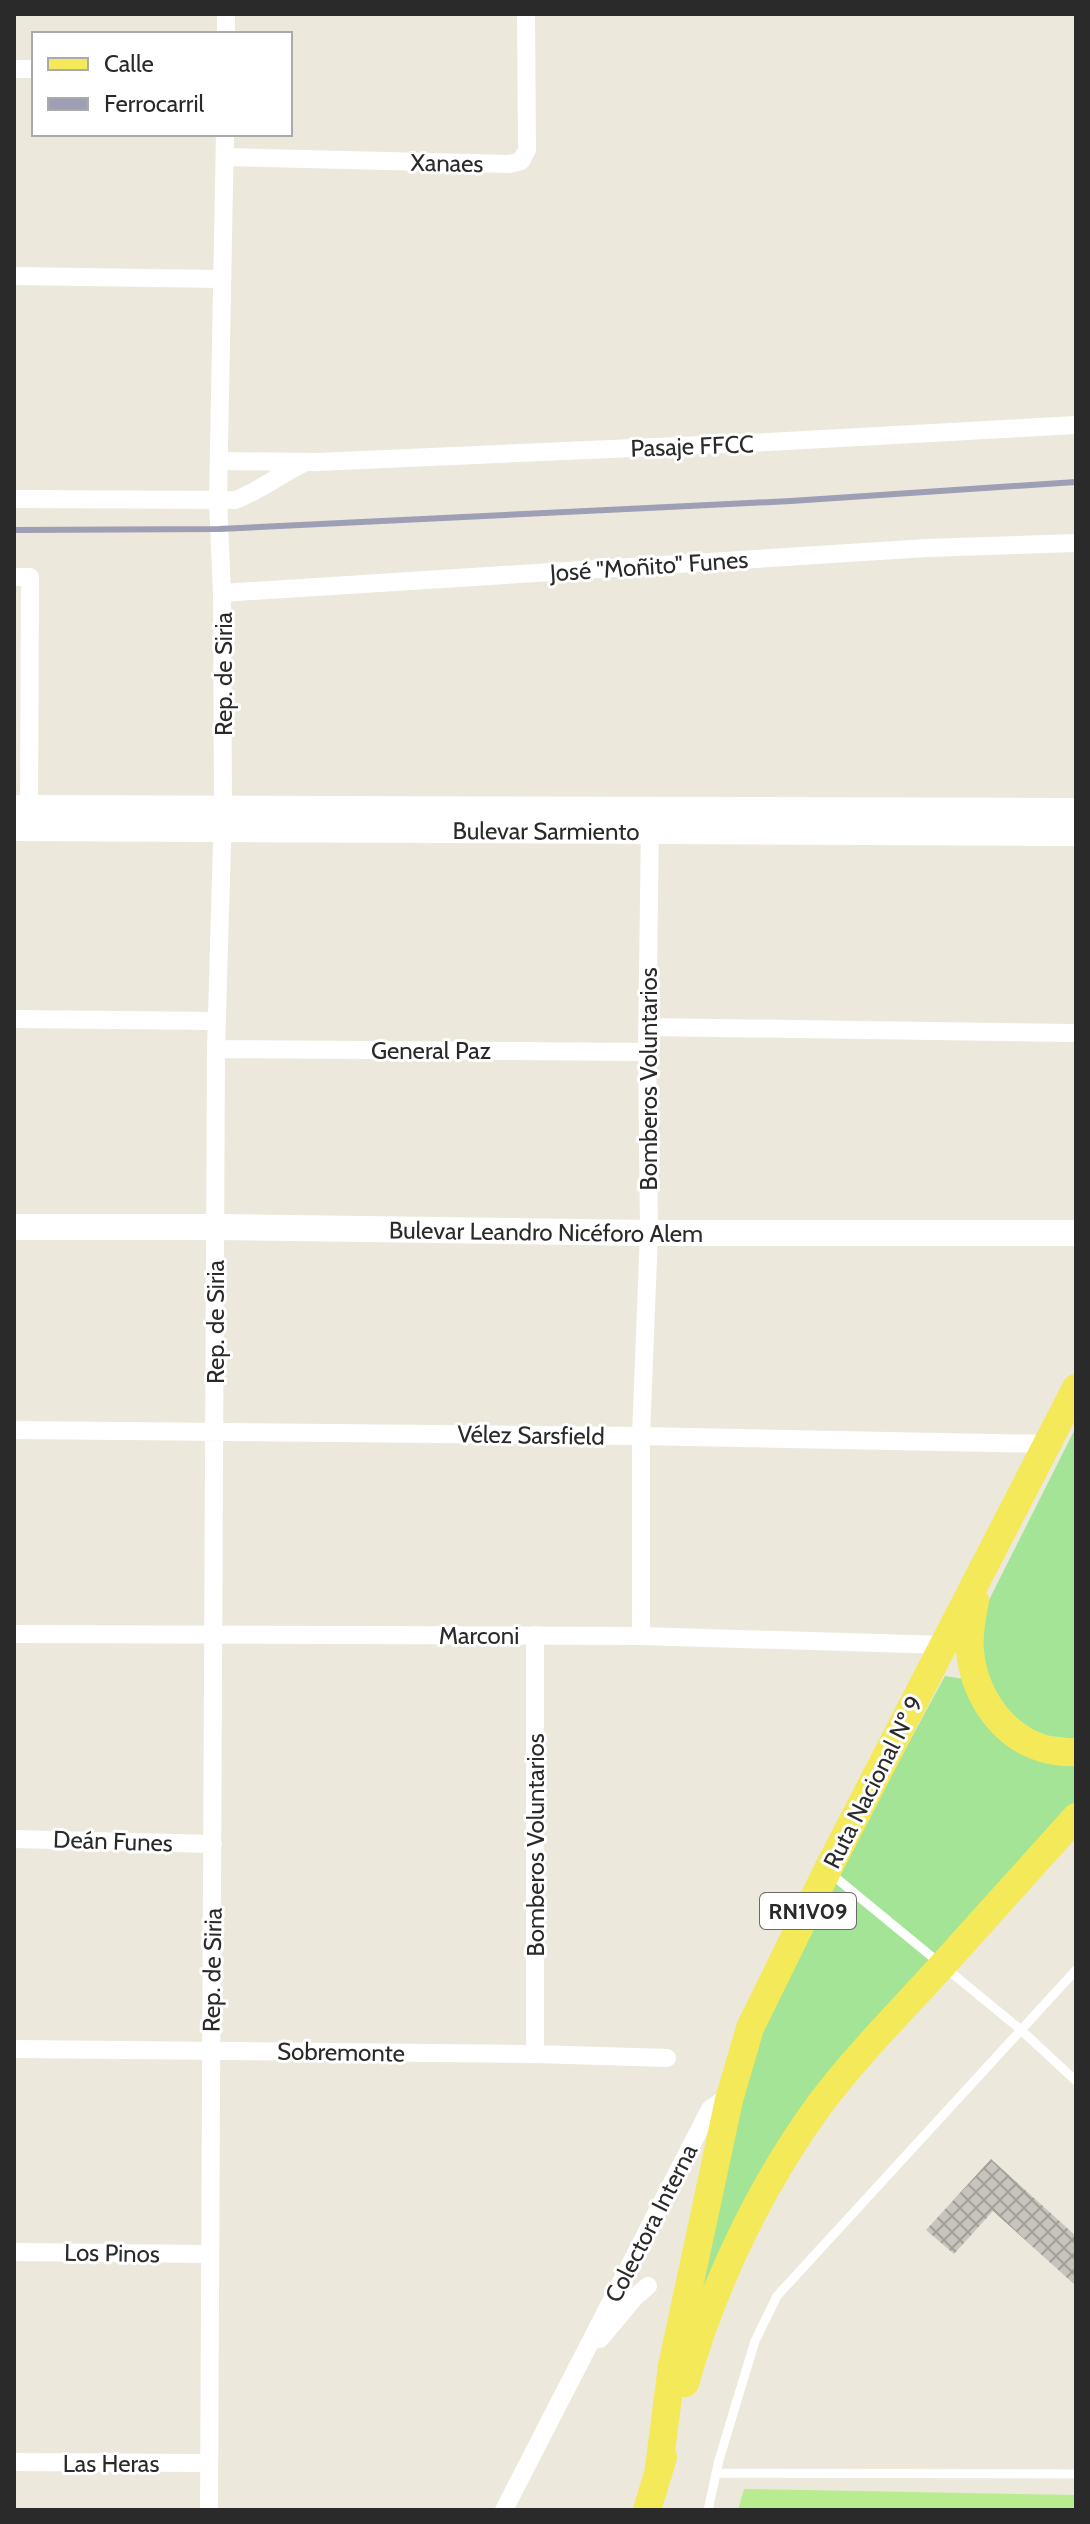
<svg xmlns="http://www.w3.org/2000/svg" width="1090" height="2524" font-family="Cabin,sans-serif">
  <style>
    .grass { fill: #a4e496 }
    .pitch { fill: #b7ec91 }
    .building { fill: url(#building-cross-hatch) }
    .lines { fill: none; stroke-linecap: round; stroke-linejoin: round }
    .lane { stroke: #fff; stroke-width: 9 }
    .street { stroke: #fff; stroke-width: 18 }
    .secondary { stroke: #fff; stroke-width: 26 }
    .primary { stroke: #f4e958; stroke-width: 28 }
    .rail { stroke: #9e9eb4; stroke-width: 6 }
    .labels { text-anchor: middle; dominant-baseline: central; stroke-width: 6; stroke-linejoin: round; paint-order: stroke }
    .shield { fill: #fff; stroke: #6a6a6a; stroke-width: 2 }
    .shield-label { font-size: 22px; font-weight: bold; fill: #2a2a2a }
    .street-label { font-size: 24px; fill: #2a2a2a; stroke: #fff }
  </style>
  <defs>
    <pattern id="building-cross-hatch" width="8" height="8" patternUnits="userSpaceOnUse" patternTransform="scale(2)"><rect width="8" height="8" fill="#c7c4bb"/><path d="M0 0l8 8M0 8l8-8" fill="none" stroke="#a29f98"/></pattern>
  </defs>
  <rect width="100%" height="100%" fill="#ece8db"/>
  <!-- grass -->
  <path class="grass" d="M1076,1427V1739L1049,1736L1033,1730L1004,1710L981,1660L983,1621L990,1598Z
    M945,1676L964,1679L1076,1764V1803L838,2066L679,2368L744,2080L787,1968Z"/>
  <!-- pitch -->
  <path class="pitch" d="M744,2489L1076,2495V2510H738Z"/>
  <!-- building -->
  <path class="building" d="M991,2159L1076,2236V2286L993,2211L954,2254L926,2230Z"/>
  <g class="lines">
    <!-- lane -->
    <path class="lane" d="M830,1873L1021,2030L1076,2081
      M717,2473L1076,2474
      M708,2510L719,2460L755,2341L777,2296L1076,1970"/>
    <!-- street -->
    <path class="street" d="M226,34V14
      M14,69H34
      M225,157L510,164L521,161L527,150L526,14
      M14,276L222,279
      M219,461L317,462L768,442L1076,425
      M14,499L235,500C260,491 280,474 304,463
      M14,577H30L29,808
      M222,593L927,548L1076,543
      M14,1019L217,1021
      M647,1027L1076,1033
      M216,1049L647,1052
      M14,1430L641,1436L1048,1444
      M14,1634L641,1636L945,1645
      M535,1635V2054
      M641,1636V1436L649,1233L647,1052L650,820
      M14,1839L213,1844
      M14,2049L535,2054L667,2058
      M14,2252L209,2254
      M600,2339L635,2297L648,2286
      M14,2462L208,2463
      M209,2510L216,1049L223,809L222,593L218,500L225,134
      M504,2510L710,2109L730,2095"/>
    <!-- secondary -->
    <g class="secondary">
      <path d="M14,808L1076,811"/>
      <path id="s1" d="M14,828L1076,833"/>
      <path id="s2" d="M14,1227H216L649,1233H1076"/>
    </g>
    <!-- primary -->
    <path class="primary" d="M975,1601C972,1617 968,1634 970,1651C975,1706 1017,1756 1076,1752
      M685,2383C713,2285 760,2186 820,2104C857,2055 900,2012 941,1967C986,1917 1031,1867 1076,1817
      M658,2475L672,2366L729,2100L750,2028L827,1871L1076,1388
      M647,2510L663,2457"/>
    <!-- rail -->
    <path class="rail" d="M14,530L219,529L791,501L1076,482"/>
  </g>
  <g class="labels">
    <!-- shield labels -->
    <rect class="shield" x="760" y="1893" width="96" height="36" rx="6"/>
    <g class="shield-label">
      <text x="808" y="1911">RN1V09</text>
    </g>
    <!-- street labels -->
    <g class="street-label">
      <text transform="translate(447 163) rotate(1)">Xanaes</text>
      <text transform="translate(692 446) rotate(-2)">Pasaje FFCC</text>
      <text transform="translate(649 566) rotate(-4)">José "Moñito" Funes</text>
      <text transform="translate(223 674) rotate(-90)">Rep. de Siria</text>
      <text stroke="none"><textPath href="#s1" startOffset="532">Bulevar Sarmiento</textPath></text>
      <text x="431" y="1050">General Paz</text>
      <text transform="translate(648 1079) rotate(-90)">Bomberos Voluntarios</text>
      <text stroke="none"><textPath href="#s2" startOffset="532">Bulevar Leandro Nicéforo Alem</textPath></text>
      <text transform="translate(215 1322) rotate(-90)">Rep. de Siria</text>
      <text transform="translate(531 1435) rotate(1)">Vélez Sarsfield</text>
      <text x="479" y="1635">Marconi</text>
      <text transform="translate(873 1782) rotate(-63)">Ruta Nacional Nº 9</text>
      <text transform="translate(113 1841) rotate(2)">Deán Funes</text>
      <text transform="translate(535 1845) rotate(-90)">Bomberos Voluntarios</text>
      <text transform="translate(212 1970) rotate(-89)">Rep. de Siria</text>
      <text transform="translate(341 2052) rotate(1)">Sobremonte</text>
      <text transform="translate(651 2223) rotate(-63)">Colectora Interna</text>
      <text transform="translate(112 2253) rotate(1)">Los Pinos</text>
      <text x="111" y="2463">Las Heras</text>
    </g>
  </g>
  <!-- border -->
  <rect width="1090" height="2524" fill="none" stroke="#2a2a2a" stroke-width="32"/>
  <!-- legend -->
  <rect x="32" y="32" width="260" height="104" fill="#ffffff" stroke="#aaaaaa" stroke-width="2"/>
  <rect x="48" y="58" width="40" height="12" fill="#f4e958" stroke="#aaaaaa" stroke-width="2"/>
  <text x="104" y="72" font-size="24" fill="#2a2a2a">Calle</text>
  <rect x="48" y="98" width="40" height="12" fill="#9e9eb4" stroke="#aaaaaa" stroke-width="2"/>
  <text x="104" y="112" font-size="24" fill="#2a2a2a">Ferrocarril</text>
</svg>
